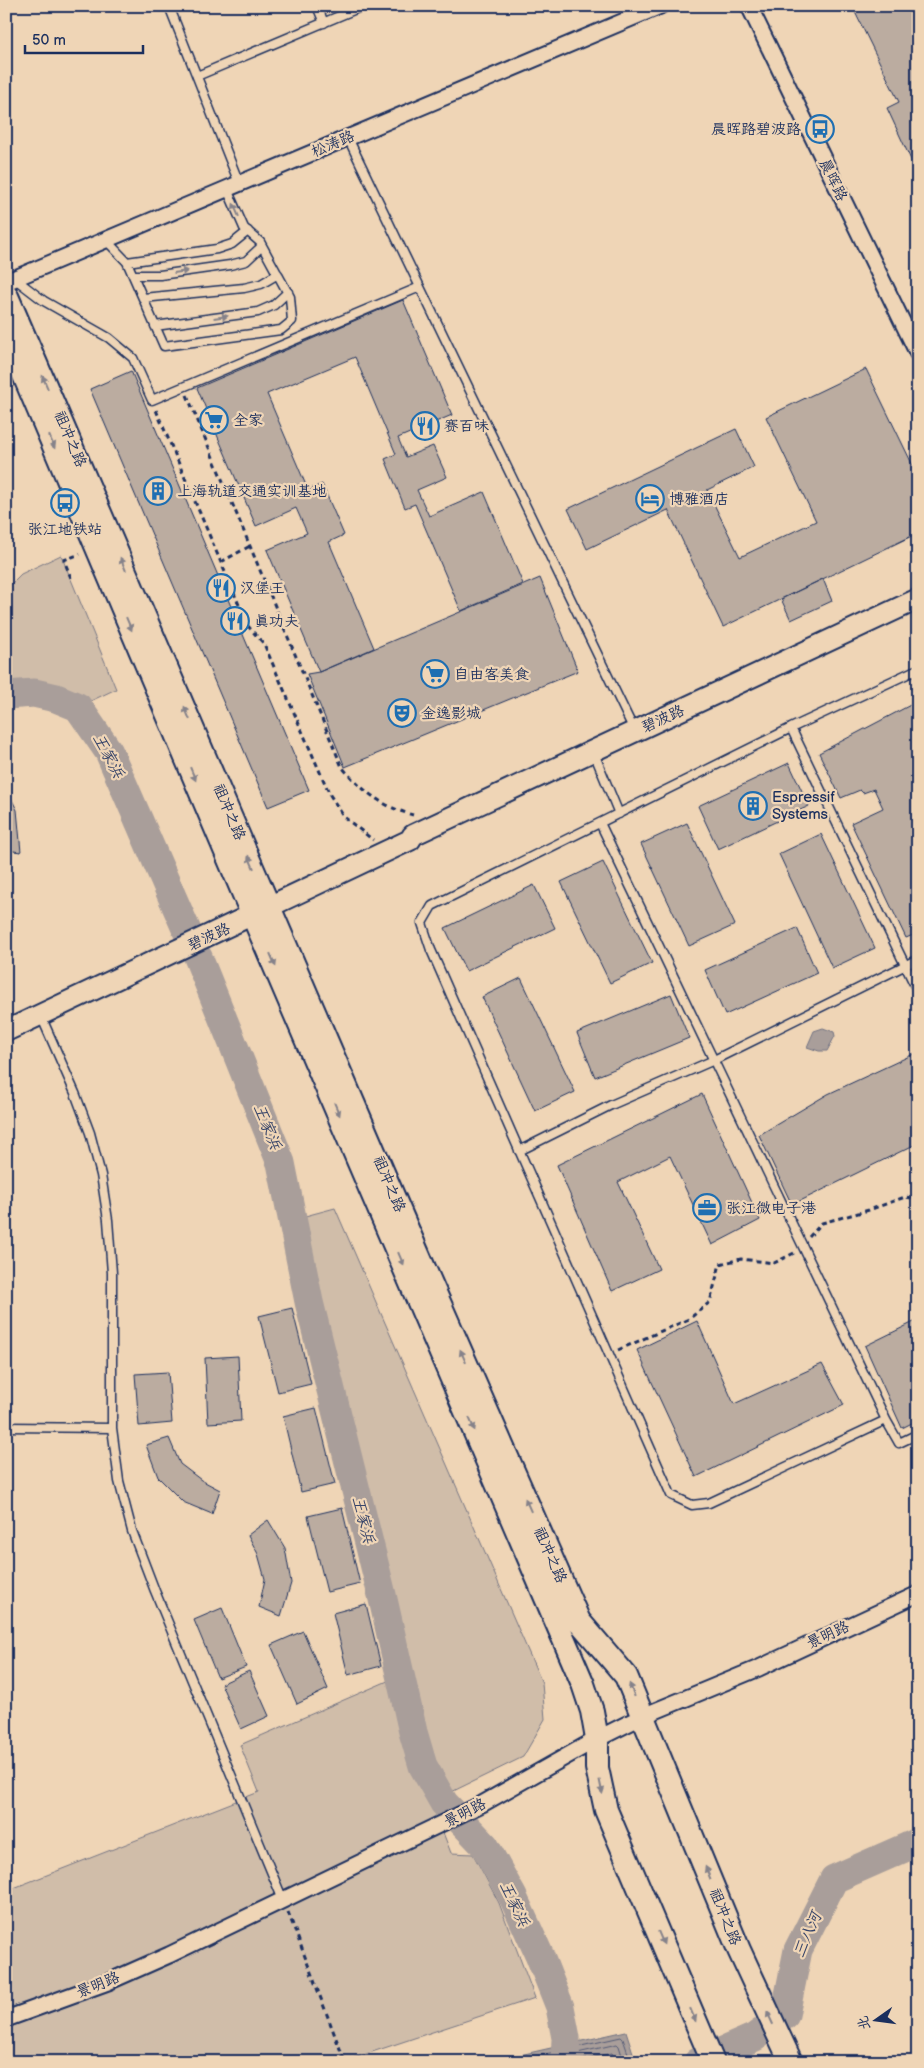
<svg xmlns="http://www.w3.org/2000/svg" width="924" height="2068" viewBox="0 0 924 2068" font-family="'Balsamiq Sans','LXGW WenKai TC',sans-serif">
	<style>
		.green { fill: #d0bda9; stroke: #767684 }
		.water { fill: #a99e9a; stroke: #707282 }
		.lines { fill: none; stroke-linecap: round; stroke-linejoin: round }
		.shore { stroke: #545b76; stroke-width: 1 }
		.river { stroke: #a99e9a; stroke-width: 29 }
		.building { fill: #bbaca0; stroke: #1b2f5e }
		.service-casing { stroke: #1b2f5e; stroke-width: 11 }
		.minor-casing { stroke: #1b2f5e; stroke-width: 19 }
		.tertiary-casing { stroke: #1b2f5e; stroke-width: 24 }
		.secondary-casing { stroke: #1b2f5e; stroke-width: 26 }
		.path { stroke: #1b2f5e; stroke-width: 3; stroke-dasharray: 5 4; stroke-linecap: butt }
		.service { stroke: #efd5b6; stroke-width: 8 }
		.minor { stroke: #efd5b6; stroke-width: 15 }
		.tertiary { stroke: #efd5b6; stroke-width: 20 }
		.secondary { stroke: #efd5b6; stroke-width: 22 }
		.oneway { fill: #85828a }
		.labels { text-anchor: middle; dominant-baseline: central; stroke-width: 4.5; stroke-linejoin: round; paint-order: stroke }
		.poi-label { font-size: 15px; fill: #1b2f5e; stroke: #efd5b6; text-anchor: start }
		.street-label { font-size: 15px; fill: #1b2f5e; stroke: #efd5b6 }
		.water-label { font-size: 16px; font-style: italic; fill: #37456a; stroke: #efd5b6 }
	</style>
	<rect width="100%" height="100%" fill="#efd5b6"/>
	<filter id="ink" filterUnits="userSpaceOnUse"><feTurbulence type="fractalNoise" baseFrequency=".02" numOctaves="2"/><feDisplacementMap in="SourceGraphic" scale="10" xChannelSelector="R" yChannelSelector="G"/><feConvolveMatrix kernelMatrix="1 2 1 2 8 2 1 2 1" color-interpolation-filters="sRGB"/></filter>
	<g filter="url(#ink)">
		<!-- green -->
		<path class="green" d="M 61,555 L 116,689 L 78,707 C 49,694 38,693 6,695 L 6,589 L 21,574 Z
			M 335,1208 L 542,1683 L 545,1719 L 523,1757 L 431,1802 L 451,1853 L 473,1854 L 499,1903 L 535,1998 L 342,2062 L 6,2062 L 6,1891 L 259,1792 L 240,1745 L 390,1680 L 283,1222 Z"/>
		<!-- water -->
		<path class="water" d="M 823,1028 L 834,1032 L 835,1036 L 827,1051 L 819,1051 L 807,1047 L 814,1031 Z
			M 626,2031 L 636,2062 L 489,2062 Z"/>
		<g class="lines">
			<!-- shore -->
			<path class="shore" d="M 510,2062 L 621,2037 L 623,2039 L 631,2062
				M 538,2062 L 617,2044 L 619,2046 L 624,2062
				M 573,2062 L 612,2053 L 617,2062"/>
			<!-- river -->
			<path class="river" d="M 6,695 L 34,693 L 56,698 L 78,707 L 109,752 L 187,931
				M 198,957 L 281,1163 L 309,1302 L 382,1595 L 413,1732 L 423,1766 L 444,1803 L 485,1846 L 513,1897 L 539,1954 L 560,2007 L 566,2038 L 565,2062
				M 698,2062 L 755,2037 L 785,2015 L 798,1950 L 834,1879 L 918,1842"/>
		</g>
		<!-- building -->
		<path class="building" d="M 852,6 L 918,6 L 918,175 L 887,108 L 899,102 Z
			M 403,300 L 452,415 L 398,438 L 406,457 L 433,446 L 447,477 L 417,490 L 429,516 L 484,492 L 523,584 L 461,611 L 415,504 L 405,508 L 385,459 L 396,454 L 355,357 L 267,394 L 308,490 L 322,484 L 344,535 L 329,542 L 374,648 L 319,672 L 267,550 L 307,533 L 296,508 L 256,526 L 197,388 Z
			M 866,369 L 918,476 L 918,533 L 723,627 L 668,510 L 587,549 L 568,509 L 736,429 L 754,467 L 707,490 L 740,557 L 816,521 L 766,417 Z
			M 131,371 L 309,790 L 268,807 L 90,389 Z
			M 540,578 L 578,671 L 345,767 L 307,674 L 319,672 Z
			M 823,579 L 832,601 L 791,620 L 781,599 Z
			M 918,701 L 918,933 L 906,938 L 851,823 L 883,808 L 874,789 L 863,793 L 860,790 L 841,798 L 819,753 Z
			M 789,763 L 809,806 L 718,849 L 698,806 Z
			M 6,788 L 17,810 L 21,852 L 6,850 Z
			M 687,823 L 735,925 L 689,946 L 641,844 Z
			M 821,834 L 875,948 L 832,968 L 779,854 Z
			M 603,862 L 652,963 L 610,983 L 561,882 Z
			M 534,885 L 555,928 L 466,971 L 445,928 Z
			M 797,928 L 817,973 L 725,1015 L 705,970 Z
			M 521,978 L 575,1092 L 535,1111 L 482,997 Z
			M 671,994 L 689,1038 L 595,1077 L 577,1033 Z
			M 916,1053 L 918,1058 L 918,1143 L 792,1205 L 759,1135 L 828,1094 Z
			M 702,1094 L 760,1220 L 712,1245 L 670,1156 L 618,1182 L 659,1269 L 612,1291 L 557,1165 Z
			M 292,1308 L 311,1384 L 278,1392 L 259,1316 Z
			M 918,1320 L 918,1420 L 902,1428 L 865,1346 Z
			M 697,1321 L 734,1404 L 822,1364 L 844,1405 L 696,1477 L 637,1350 Z
			M 238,1356 L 241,1421 L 208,1423 L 205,1358 Z
			M 168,1372 L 172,1423 L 139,1426 L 135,1374 Z
			M 316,1408 L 335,1484 L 301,1492 L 283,1416 Z
			M 169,1438 L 180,1464 L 201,1480 L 220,1490 L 212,1514 L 183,1502 L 158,1477 L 146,1445 Z
			M 342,1508 L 360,1584 L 327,1592 L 308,1516 Z
			M 268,1520 L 285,1548 L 291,1583 L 281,1616 L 259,1607 L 265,1579 L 258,1554 L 248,1535 Z
			M 366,1604 L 381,1666 L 348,1675 L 333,1613 Z
			M 222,1608 L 246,1667 L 218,1678 L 194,1620 Z
			M 303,1631 L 328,1689 L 297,1704 L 271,1645 Z
			M 249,1671 L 269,1716 L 241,1729 L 221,1684 Z"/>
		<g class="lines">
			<defs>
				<path id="service" d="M 169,6 L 239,183
					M 317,6 L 324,23
					M 197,76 L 363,6
					M 348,138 L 634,730
					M 106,240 L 127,262 L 164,346 L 281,330 L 292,321 L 290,297 L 260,242 L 244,228 L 227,189
					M 127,262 L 217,249 L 232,244 L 248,231
					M 133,275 L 160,275 L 230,265 L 246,261 L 262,246
					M 14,278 L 44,301 L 109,338 L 133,358 L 152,400 L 420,287
					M 143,298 L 244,288 L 261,284 L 278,274
					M 155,326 L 258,312 L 274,305 L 288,292
					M 791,728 L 918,992
					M 596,758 L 619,814
					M 600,823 L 886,1420 L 709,1503 L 692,1505 L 671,1495 L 431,950 L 422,923 L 432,906 L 791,728 L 918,669
					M 41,1016 L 75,1093 L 90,1133 L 101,1175 L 108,1220 L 112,1273 L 112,1428 L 119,1481 L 132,1531 L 155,1591 L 283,1900
					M 519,1151 L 611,1105 L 714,1060 L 918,959
					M 886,1420 L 899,1443 L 918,1434
					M 6,1427 L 112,1428"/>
				<path id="minor" d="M 749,6 L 918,354
					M 6,282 L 660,6
					M 6,2019 L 108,1982 L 169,1955 L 482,1804 L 597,1739 L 643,1716 L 759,1668 L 918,1594"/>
				<path id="tertiary" d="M 6,1031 L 410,840 L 413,835 L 918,599"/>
				<path id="secondary" d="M 6,294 L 421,1261 L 579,1621 L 626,1676 L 739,1950 L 791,2062
					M 6,333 L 253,916 L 583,1684 L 592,1711 L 597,1739 L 597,1768 L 606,1810 L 713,2062"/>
			</defs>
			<!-- service casing -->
			<use href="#service" class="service-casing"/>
			<!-- minor casing -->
			<use href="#minor" class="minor-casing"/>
			<!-- tertiary casing -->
			<use href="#tertiary" class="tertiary-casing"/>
			<!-- secondary casing -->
			<use href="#secondary" class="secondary-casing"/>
			<!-- path -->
			<path class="path" d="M 187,395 L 342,767 C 362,791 383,807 413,815
				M 156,410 L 248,626 L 264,644 L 330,795 L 344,817 L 373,840
				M 221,562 L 250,546
				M 71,578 L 64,560 L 80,554
				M 6,643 L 9,642
				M 809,1237 L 822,1223 L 869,1210 L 905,1197 L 918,1199
				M 618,1350 L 689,1319 L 710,1302 L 720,1264 L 741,1259 L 774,1263 L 794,1253
				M 288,1912 L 345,2062"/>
			<!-- service -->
			<use href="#service" class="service"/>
			<!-- minor -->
			<use href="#minor" class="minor"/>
			<!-- tertiary -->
			<use href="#tertiary" class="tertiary"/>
			<!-- secondary -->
			<use href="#secondary" class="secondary"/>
		</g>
		<!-- one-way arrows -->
		<defs><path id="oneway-solid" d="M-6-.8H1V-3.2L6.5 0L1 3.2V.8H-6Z" transform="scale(1.25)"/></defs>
		<g class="oneway">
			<use href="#oneway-solid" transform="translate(236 210) rotate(-113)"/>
			<use href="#oneway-solid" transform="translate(181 272) rotate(-8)"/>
			<use href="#oneway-solid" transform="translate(221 317) rotate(-8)"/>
			<use href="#oneway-solid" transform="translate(45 382) rotate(-113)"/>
			<use href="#oneway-solid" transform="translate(52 442) rotate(67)"/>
			<use href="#oneway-solid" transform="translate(123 564) rotate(-113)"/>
			<use href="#oneway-solid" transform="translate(129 624) rotate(67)"/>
			<use href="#oneway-solid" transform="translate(187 713) rotate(-113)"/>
			<use href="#oneway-solid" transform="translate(193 774) rotate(67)"/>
			<use href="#oneway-solid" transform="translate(251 862) rotate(-113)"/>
			<use href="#oneway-solid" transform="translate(273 960) rotate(67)"/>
			<use href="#oneway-solid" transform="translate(337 1109) rotate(67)"/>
			<use href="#oneway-solid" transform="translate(401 1259) rotate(67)"/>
			<use href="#oneway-solid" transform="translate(463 1356) rotate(-114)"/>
			<use href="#oneway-solid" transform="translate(472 1424) rotate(67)"/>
			<use href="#oneway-solid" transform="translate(528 1505) rotate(-114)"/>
			<use href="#oneway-solid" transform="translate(632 1690) rotate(-112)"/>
			<use href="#oneway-solid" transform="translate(601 1787) rotate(78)"/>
			<use href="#oneway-solid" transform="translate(708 1873) rotate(-112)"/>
			<use href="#oneway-solid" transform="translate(661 1938) rotate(67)"/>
			<use href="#oneway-solid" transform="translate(693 2015) rotate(67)"/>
			<use href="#oneway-solid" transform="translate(770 2018) rotate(-115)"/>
		</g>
	</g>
	<!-- icons -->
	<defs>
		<symbol id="bus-ring" viewBox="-11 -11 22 22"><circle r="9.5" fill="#efd5b6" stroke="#1f6fb2" stroke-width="1.5"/><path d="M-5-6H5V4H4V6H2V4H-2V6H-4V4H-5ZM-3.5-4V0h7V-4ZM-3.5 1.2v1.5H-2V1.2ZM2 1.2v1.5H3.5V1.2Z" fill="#1f6fb2"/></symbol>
		<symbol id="supermarket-ring" viewBox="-11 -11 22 22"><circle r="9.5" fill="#efd5b6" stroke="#1f6fb2" stroke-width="1.5"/><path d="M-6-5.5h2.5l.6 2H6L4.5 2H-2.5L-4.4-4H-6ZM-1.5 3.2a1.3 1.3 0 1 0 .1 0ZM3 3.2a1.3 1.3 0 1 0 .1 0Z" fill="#1f6fb2"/></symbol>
		<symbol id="restaurant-ring" viewBox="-11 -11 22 22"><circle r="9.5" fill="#efd5b6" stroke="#1f6fb2" stroke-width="1.5"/><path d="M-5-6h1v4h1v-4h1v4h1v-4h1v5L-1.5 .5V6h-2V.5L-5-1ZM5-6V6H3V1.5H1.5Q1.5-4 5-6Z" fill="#1f6fb2"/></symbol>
		<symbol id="building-ring" viewBox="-11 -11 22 22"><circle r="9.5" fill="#efd5b6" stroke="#1f6fb2" stroke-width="1.5"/><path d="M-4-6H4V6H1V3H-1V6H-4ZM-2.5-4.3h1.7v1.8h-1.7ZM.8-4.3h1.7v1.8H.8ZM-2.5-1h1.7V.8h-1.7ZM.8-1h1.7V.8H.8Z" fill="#1f6fb2"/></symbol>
		<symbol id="hotel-ring" viewBox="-11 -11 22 22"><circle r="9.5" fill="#efd5b6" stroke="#1f6fb2" stroke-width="1.5"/><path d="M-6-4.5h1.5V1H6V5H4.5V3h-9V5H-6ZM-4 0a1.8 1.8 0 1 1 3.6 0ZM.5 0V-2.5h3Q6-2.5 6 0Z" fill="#1f6fb2"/></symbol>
		<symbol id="theatre-ring" viewBox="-11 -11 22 22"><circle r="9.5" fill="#efd5b6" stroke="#1f6fb2" stroke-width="1.5"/><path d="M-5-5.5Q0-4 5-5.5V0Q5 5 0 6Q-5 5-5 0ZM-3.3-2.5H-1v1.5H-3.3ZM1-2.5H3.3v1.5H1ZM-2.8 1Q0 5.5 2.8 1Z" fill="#1f6fb2"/></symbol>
		<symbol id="office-ring" viewBox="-11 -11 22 22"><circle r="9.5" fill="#efd5b6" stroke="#1f6fb2" stroke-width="1.5"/><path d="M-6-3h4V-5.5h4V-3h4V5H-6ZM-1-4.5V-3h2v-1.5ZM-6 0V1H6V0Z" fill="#1f6fb2"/></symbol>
	</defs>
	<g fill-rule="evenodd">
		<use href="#bus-ring" x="804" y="113" width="32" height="32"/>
		<use href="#supermarket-ring" x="198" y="404" width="32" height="32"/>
		<use href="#restaurant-ring" x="409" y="410" width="32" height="32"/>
		<use href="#building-ring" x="142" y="475" width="32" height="32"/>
		<use href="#hotel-ring" x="634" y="483" width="32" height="32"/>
		<use href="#bus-ring" x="49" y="487" width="32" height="32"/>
		<use href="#restaurant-ring" x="205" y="572" width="32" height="32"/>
		<use href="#restaurant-ring" x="219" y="605" width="32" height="32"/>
		<use href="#supermarket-ring" x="419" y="658" width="32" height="32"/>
		<use href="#theatre-ring" x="386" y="697" width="32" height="32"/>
		<use href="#building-ring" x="737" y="790" width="32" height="32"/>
		<use href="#office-ring" x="691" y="1192" width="32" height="32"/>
	</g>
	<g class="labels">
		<!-- poi labels -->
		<g class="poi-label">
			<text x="801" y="129" text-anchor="end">晨晖路碧波路</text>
			<text x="233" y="420">全家</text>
			<text x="444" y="426">赛百味</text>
			<text x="177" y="491">上海轨道交通实训基地</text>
			<text x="669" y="499">博雅酒店</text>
			<text x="65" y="529" text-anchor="middle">张江地铁站</text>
			<text x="240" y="588">汉堡王</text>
			<text x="254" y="621">真功夫</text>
			<text x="454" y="674">自由客美食</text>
			<text x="421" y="713">金逸影城</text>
			<text x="772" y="797">Espressif<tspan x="772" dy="17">Systems</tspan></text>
			<text x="726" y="1208">张江微电子港</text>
		</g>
		<!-- street labels -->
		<g class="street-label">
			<text transform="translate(333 144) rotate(-23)">松涛路</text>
			<text transform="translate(833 180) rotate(64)">晨晖路</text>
			<text transform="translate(70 439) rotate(67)">祖冲之路</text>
			<text transform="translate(663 719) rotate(-25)">碧波路</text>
			<text transform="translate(229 812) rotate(67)">祖冲之路</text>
			<text transform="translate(209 937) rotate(-25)">碧波路</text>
			<text transform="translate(389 1184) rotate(67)">祖冲之路</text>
			<text transform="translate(550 1555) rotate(66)">祖冲之路</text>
			<text transform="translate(828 1635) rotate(-25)">景明路</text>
			<text transform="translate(465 1813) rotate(-27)">景明路</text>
			<text transform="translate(725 1917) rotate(68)">祖冲之路</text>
			<text transform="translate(98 1985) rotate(-22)">景明路</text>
		</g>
		<!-- water labels -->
		<g class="water-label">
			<text transform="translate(108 756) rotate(62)">王家浜</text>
			<text transform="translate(267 1127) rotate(68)">王家浜</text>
			<text transform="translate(363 1520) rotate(76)">王家浜</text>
			<text transform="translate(514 1904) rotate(65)">王家浜</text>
			<text transform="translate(808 1935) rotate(-67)">三八河</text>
		</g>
	</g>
	<!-- margin -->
	<rect width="924" height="2068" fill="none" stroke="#efd5b6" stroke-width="25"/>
	<rect x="12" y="12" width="899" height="2043" fill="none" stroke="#1b2f5e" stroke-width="2" filter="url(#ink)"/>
	<!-- north arrow -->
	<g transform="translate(876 2020) rotate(256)" stroke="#efd5b6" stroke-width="4" paint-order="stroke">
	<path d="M0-4L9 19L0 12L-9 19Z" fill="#1b2f5e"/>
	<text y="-8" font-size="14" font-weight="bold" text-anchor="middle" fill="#1b2f5e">北</text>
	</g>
	<!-- scale -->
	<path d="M25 45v8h118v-8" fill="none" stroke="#1b2f5e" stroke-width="2.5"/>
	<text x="32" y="45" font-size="15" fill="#1b2f5e" stroke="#efd5b6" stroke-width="4" paint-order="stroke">50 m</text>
</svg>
